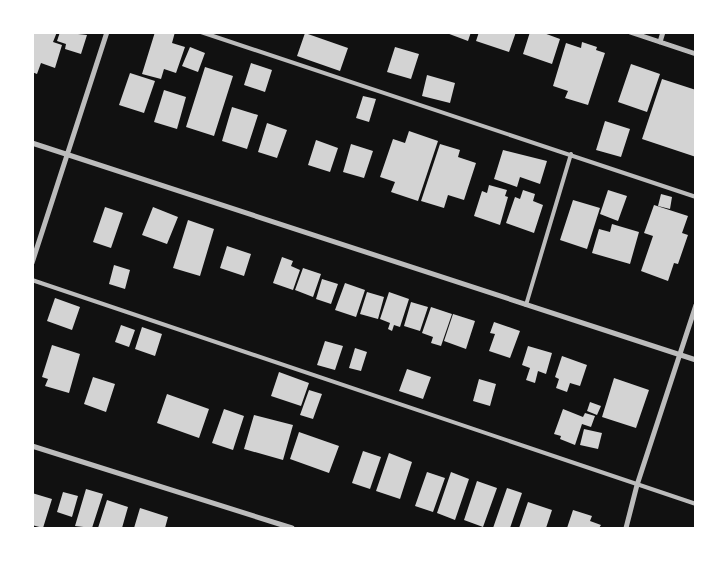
<svg xmlns="http://www.w3.org/2000/svg" width="728" height="561" viewBox="0 0 728 561" font-family="Overpass,sans-serif">
	<style>
		.building { fill: #d3d3d3 }
		.lines { fill: none; stroke-linecap: round; stroke-linejoin: round }
		.service { stroke: #bcbcbc; stroke-width: 4 }
		.minor { stroke: #bcbcbc; stroke-width: 5 }
	</style>
	<rect width="100%" height="100%" fill="#111"/>
	<!-- building -->
	<path class="building" d="M 32,32 L 57,32 L 53,42 L 62,45 L 55,68 L 41,63 L 37,74 L 32,72 Z
		M 60,32 L 87,35 L 81,54 L 65,49 L 66,44 L 57,41 Z
		M 155,32 L 175,32 L 172,43 L 185,47 L 176,73 L 164,69 L 161,79 L 142,74 Z
		M 444,32 L 471,32 L 468,41 Z
		M 479,32 L 516,32 L 509,52 L 476,41 Z
		M 530,32 L 541,32 L 560,39 L 552,64 L 523,54 Z
		M 305,33 L 348,48 L 340,71 L 297,56 Z
		M 582,42 L 597,47 L 596,50 L 605,53 L 588,105 L 565,98 L 568,91 L 553,86 L 566,43 L 581,48 Z
		M 190,47 L 205,53 L 198,72 L 182,66 Z
		M 395,47 L 419,54 L 411,79 L 387,72 Z
		M 251,63 L 272,70 L 265,92 L 244,85 Z
		M 631,64 L 660,74 L 647,112 L 618,102 Z
		M 205,67 L 233,76 L 214,136 L 186,127 Z
		M 130,73 L 155,81 L 144,113 L 119,105 Z
		M 427,75 L 455,83 L 450,103 L 422,96 Z
		M 662,79 L 696,90 L 696,157 L 642,139 Z
		M 164,90 L 186,97 L 177,129 L 154,122 Z
		M 363,96 L 376,99 L 369,122 L 356,118 Z
		M 232,107 L 258,115 L 247,149 L 222,141 Z
		M 605,121 L 630,129 L 621,157 L 596,150 Z
		M 267,123 L 287,130 L 277,158 L 258,152 Z
		M 409,131 L 438,141 L 418,201 L 391,192 L 395,182 L 380,177 L 393,139 L 405,143 Z
		M 316,140 L 338,148 L 330,172 L 308,165 Z
		M 351,144 L 373,151 L 364,178 L 343,172 Z
		M 440,144 L 460,150 L 458,157 L 476,163 L 464,200 L 448,195 L 444,208 L 421,201 Z
		M 503,150 L 547,161 L 540,184 L 520,177 L 517,187 L 494,179 Z
		M 489,185 L 507,190 L 505,196 L 508,197 L 500,225 L 474,216 L 482,191 L 487,193 Z
		M 523,190 L 535,194 L 533,201 L 543,205 L 534,233 L 506,223 L 515,197 L 520,199 Z
		M 608,190 L 627,196 L 618,221 L 600,214 Z
		M 661,194 L 672,197 L 670,209 L 658,206 Z
		M 573,200 L 600,208 L 587,249 L 560,240 Z
		M 654,205 L 688,216 L 682,233 L 688,235 L 678,264 L 674,263 L 668,281 L 641,271 L 653,236 L 644,233 Z
		M 105,207 L 123,213 L 111,248 L 93,242 Z
		M 153,207 L 178,217 L 167,244 L 142,235 Z
		M 188,220 L 214,229 L 200,276 L 173,268 Z
		M 612,224 L 639,232 L 630,264 L 592,253 L 599,229 L 610,232 Z
		M 227,246 L 251,254 L 244,276 L 220,268 Z
		M 282,257 L 293,261 L 291,266 L 300,270 L 293,290 L 273,283 Z
		M 114,265 L 130,270 L 125,289 L 109,284 Z
		M 303,268 L 321,274 L 313,297 L 295,290 Z
		M 322,279 L 338,284 L 331,304 L 316,299 Z
		M 345,283 L 365,290 L 356,317 L 335,310 Z
		M 367,292 L 384,297 L 378,319 L 360,314 Z
		M 389,292 L 409,299 L 400,327 L 394,325 L 392,331 L 388,329 L 390,323 L 380,319 Z
		M 55,298 L 80,307 L 72,330 L 47,321 Z
		M 411,302 L 428,307 L 420,331 L 404,326 Z
		M 431,307 L 452,314 L 441,346 L 431,343 L 433,337 L 422,333 Z
		M 453,314 L 475,321 L 466,349 L 444,341 Z
		M 494,322 L 520,331 L 510,358 L 489,351 L 495,334 L 490,333 Z
		M 121,325 L 135,330 L 129,347 L 115,342 Z
		M 142,327 L 162,334 L 155,356 L 135,349 Z
		M 325,341 L 343,346 L 335,370 L 317,365 Z
		M 52,345 L 80,354 L 69,393 L 45,386 L 48,379 L 42,377 Z
		M 528,346 L 552,353 L 546,374 L 538,371 L 535,383 L 526,380 L 530,368 L 522,365 Z
		M 355,348 L 367,352 L 361,371 L 349,368 Z
		M 562,356 L 587,365 L 580,386 L 570,383 L 567,392 L 556,388 L 559,379 L 555,377 Z
		M 407,369 L 431,377 L 423,399 L 399,391 Z
		M 279,372 L 309,383 L 301,406 L 271,396 Z
		M 93,377 L 115,384 L 106,412 L 84,404 Z
		M 614,378 L 649,390 L 636,428 L 602,417 Z
		M 479,379 L 496,384 L 490,406 L 473,401 Z
		M 309,390 L 322,394 L 313,419 L 300,415 Z
		M 167,394 L 209,409 L 199,438 L 157,423 Z
		M 590,402 L 601,406 L 597,415 L 587,411 Z
		M 224,409 L 244,416 L 233,450 L 212,443 Z
		M 563,409 L 583,417 L 585,413 L 595,416 L 591,427 L 582,424 L 575,445 L 560,439 L 561,436 L 554,434 Z
		M 254,415 L 293,425 L 283,460 L 244,449 Z
		M 584,429 L 602,433 L 598,449 L 580,445 Z
		M 299,432 L 339,446 L 329,473 L 290,459 Z
		M 363,451 L 381,457 L 370,489 L 352,483 Z
		M 389,453 L 412,462 L 400,499 L 376,491 Z
		M 427,472 L 445,478 L 433,512 L 415,506 Z
		M 451,472 L 469,479 L 455,520 L 437,513 Z
		M 477,481 L 497,488 L 483,527 L 464,520 Z
		M 507,488 L 522,493 L 510,528 L 493,528 Z
		M 86,489 L 103,494 L 92,528 L 75,526 Z
		M 63,492 L 78,496 L 72,517 L 57,512 Z
		M 32,493 L 52,499 L 43,528 L 32,525 Z
		M 107,500 L 128,507 L 122,528 L 98,528 Z
		M 528,502 L 552,510 L 546,528 L 519,528 Z
		M 140,508 L 168,517 L 165,528 L 134,528 Z
		M 573,510 L 592,516 L 590,521 L 601,525 L 599,528 L 567,528 Z"/>
	<g class="lines">
		<!-- service -->
		<path class="service" d="M 201,32 L 696,197
			M 32,280 L 696,504
			M 526,305 L 571,154"/>
		<!-- minor -->
		<path class="minor" d="M 630,32 L 696,54
			M 660,42 L 663,32
			M 32,143 L 696,360
			M 32,263 L 107,32
			M 32,446 L 292,528
			M 626,528 L 637,485 L 696,305"/>
	</g>
	<!-- border -->
	<rect width="728" height="561" fill="none" stroke="#ffffff" stroke-width="68"/>
</svg>
